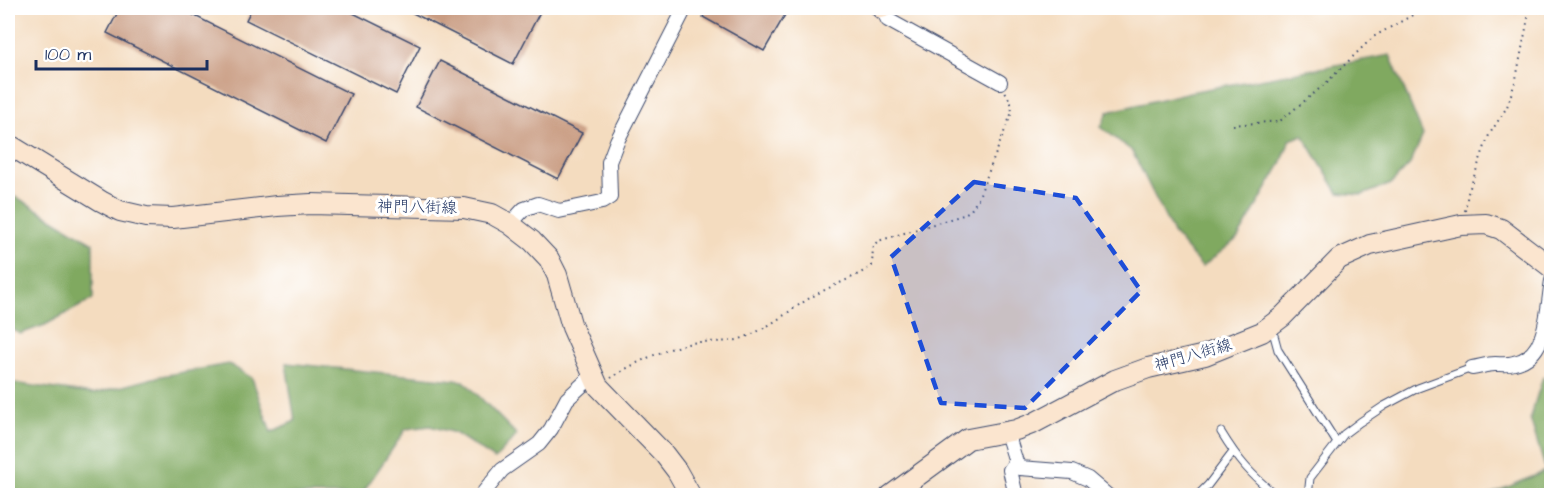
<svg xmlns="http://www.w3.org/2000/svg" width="1559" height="503" viewBox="0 0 1559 503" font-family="'Architects Daughter','Klee One',sans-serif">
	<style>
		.forest { fill: #80a960; stroke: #4e6c5f; stroke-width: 1.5 }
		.building { fill: #c99c82 }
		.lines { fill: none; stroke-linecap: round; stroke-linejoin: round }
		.lane-casing { stroke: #3c496d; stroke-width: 9 }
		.street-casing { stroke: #3c496d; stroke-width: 16 }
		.secondary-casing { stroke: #3c496d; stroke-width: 22 }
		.path { stroke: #3c496d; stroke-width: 2; stroke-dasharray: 1.5 4.5; stroke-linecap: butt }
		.lane { stroke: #fff; stroke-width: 7 }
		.street { stroke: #fff; stroke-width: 14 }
		.secondary { stroke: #fbe5cf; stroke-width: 20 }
		.marked { fill: #1d4ed8; fill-opacity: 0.2; stroke: #1d4ed8; stroke-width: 4.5; stroke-dasharray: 12 8; stroke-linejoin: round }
		.labels { text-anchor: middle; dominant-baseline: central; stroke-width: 6; stroke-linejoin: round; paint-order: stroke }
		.street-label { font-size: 16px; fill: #1b2f5e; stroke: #fff }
	</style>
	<rect width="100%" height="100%" fill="#fff"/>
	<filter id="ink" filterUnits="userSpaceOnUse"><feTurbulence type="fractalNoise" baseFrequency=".0167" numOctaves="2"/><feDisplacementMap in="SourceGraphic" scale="12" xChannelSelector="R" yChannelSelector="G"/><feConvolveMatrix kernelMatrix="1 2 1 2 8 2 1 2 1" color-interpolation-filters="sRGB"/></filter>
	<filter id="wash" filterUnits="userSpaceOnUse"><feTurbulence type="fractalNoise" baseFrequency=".008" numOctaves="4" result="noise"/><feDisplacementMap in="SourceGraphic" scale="24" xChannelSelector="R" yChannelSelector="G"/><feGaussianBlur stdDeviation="1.35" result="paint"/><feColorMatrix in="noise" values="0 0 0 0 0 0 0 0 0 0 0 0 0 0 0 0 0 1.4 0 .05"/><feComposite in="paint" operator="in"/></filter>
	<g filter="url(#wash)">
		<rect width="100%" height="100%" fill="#f4dcbf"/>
		<!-- forest -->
		<path class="forest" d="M 1390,55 L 1423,135 L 1410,164 L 1391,184 L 1362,195 L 1338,193 L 1303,135 L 1290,140 L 1281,164 L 1238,238 L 1202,267 L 1173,233 L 1132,151 L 1101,127 L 1108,112 L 1190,92 Z
			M 8,196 L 18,198 L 93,243 L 93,299 L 45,325 L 20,334 L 8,327 Z
			M 286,363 L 464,381 L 517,435 L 495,459 L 455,433 L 430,426 L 406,429 L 361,495 L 8,495 L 8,385 L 13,383 L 93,394 L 161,376 L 229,364 L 252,378 L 271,432 L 295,421 Z
			M 1543,377 L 1551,379 L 1551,495 L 1489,495 L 1546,471 L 1530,418 Z"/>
		<g id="blocks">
			<!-- building -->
			<path class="building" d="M 120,8 L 179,8 L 351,94 L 326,143 L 107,33 Z
				M 252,8 L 343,8 L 420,46 L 396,94 L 246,20 Z
				M 403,8 L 542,8 L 513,64 Z
				M 708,8 L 789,8 L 764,51 L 703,17 Z
				M 440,61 L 582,133 L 558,179 L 416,107 Z"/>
		</g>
	</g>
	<g filter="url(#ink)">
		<use href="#blocks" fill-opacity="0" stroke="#3c496d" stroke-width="1.5"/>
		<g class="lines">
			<defs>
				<path id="lane" d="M 1272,328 L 1278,350 L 1337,443
					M 1221,432 C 1238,460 1251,475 1277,496
					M 1197,496 L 1208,485 L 1233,452
					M 1308,496 L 1310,478 L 1344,434 L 1360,422 L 1384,406 L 1418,388 L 1472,368"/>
				<path id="street" d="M 882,8 L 888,20 L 1000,82
					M 510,224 L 524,209 L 538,204 L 559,211 L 602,202 L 610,197 L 609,162 L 617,141 L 685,8
					M 1472,368 C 1480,367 1487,364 1495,364 C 1501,364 1508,365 1514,363 C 1548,357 1547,309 1552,281
					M 1007,433 L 1016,462 L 1020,468 L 1072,472 L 1088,479 L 1108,496
					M 1016,462 L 1010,470 L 1016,496
					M 481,496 L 502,470 L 539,444 L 551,429 L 567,399 L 592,376"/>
				<path id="secondary" d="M 881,8 L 882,8
					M 8,144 L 101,201 L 120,211 L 146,217 L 173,218 L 277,206 L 311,204 L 464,208 L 492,214 L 510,224 L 532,241 L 549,259 L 557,275 L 572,327 L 598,386 L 664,454 L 677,471 L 691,496
					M 890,496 L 968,439 L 1016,430 L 1034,423 L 1115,380 L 1148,368 L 1205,355 L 1262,332 L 1282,317 L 1339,259 L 1370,245 L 1461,225 L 1486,224 L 1501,229 L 1552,268"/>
			</defs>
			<!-- lane casing -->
			<use href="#lane" class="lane-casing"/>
			<!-- street casing -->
			<use href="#street" class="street-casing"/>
			<!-- secondary casing -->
			<use href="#secondary" class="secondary-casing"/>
			<!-- path -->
			<path class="path" d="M 1233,125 L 1280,121 L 1324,85 L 1373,37 L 1418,12 L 1443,8
				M 1465,211 L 1468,193 L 1489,135 L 1507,107 L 1516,79 L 1530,8
				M 611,378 C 633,363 672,345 699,342 C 713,341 727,343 740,339 C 769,329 789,310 815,295 C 833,285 854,278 872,266 L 873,246 L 878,241 L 963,215 L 971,210 L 978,199 L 1012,112 L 1011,103 L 1005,91"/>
			<!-- lane -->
			<use href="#lane" class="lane"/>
			<!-- street -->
			<use href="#street" class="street"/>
			<!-- secondary -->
			<use href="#secondary" class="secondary"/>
		</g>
	</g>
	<!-- marked area -->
	<path class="marked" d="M 974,182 L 1076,198 L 1141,291 L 1025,408 L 941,403 L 891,257 Z"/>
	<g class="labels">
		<!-- street labels -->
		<g class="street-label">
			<text transform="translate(417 207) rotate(1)">神門八街線</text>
			<text transform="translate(1193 355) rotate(-16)">神門八街線</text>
		</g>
	</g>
	<!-- margin -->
	<rect width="1559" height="503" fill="none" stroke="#fff" stroke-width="30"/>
	<!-- scale -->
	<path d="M36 60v9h171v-9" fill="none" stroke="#1b2f5e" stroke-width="3"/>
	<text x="45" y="60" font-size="18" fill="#1b2f5e" stroke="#ffffff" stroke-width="4.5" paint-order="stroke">100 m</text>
</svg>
